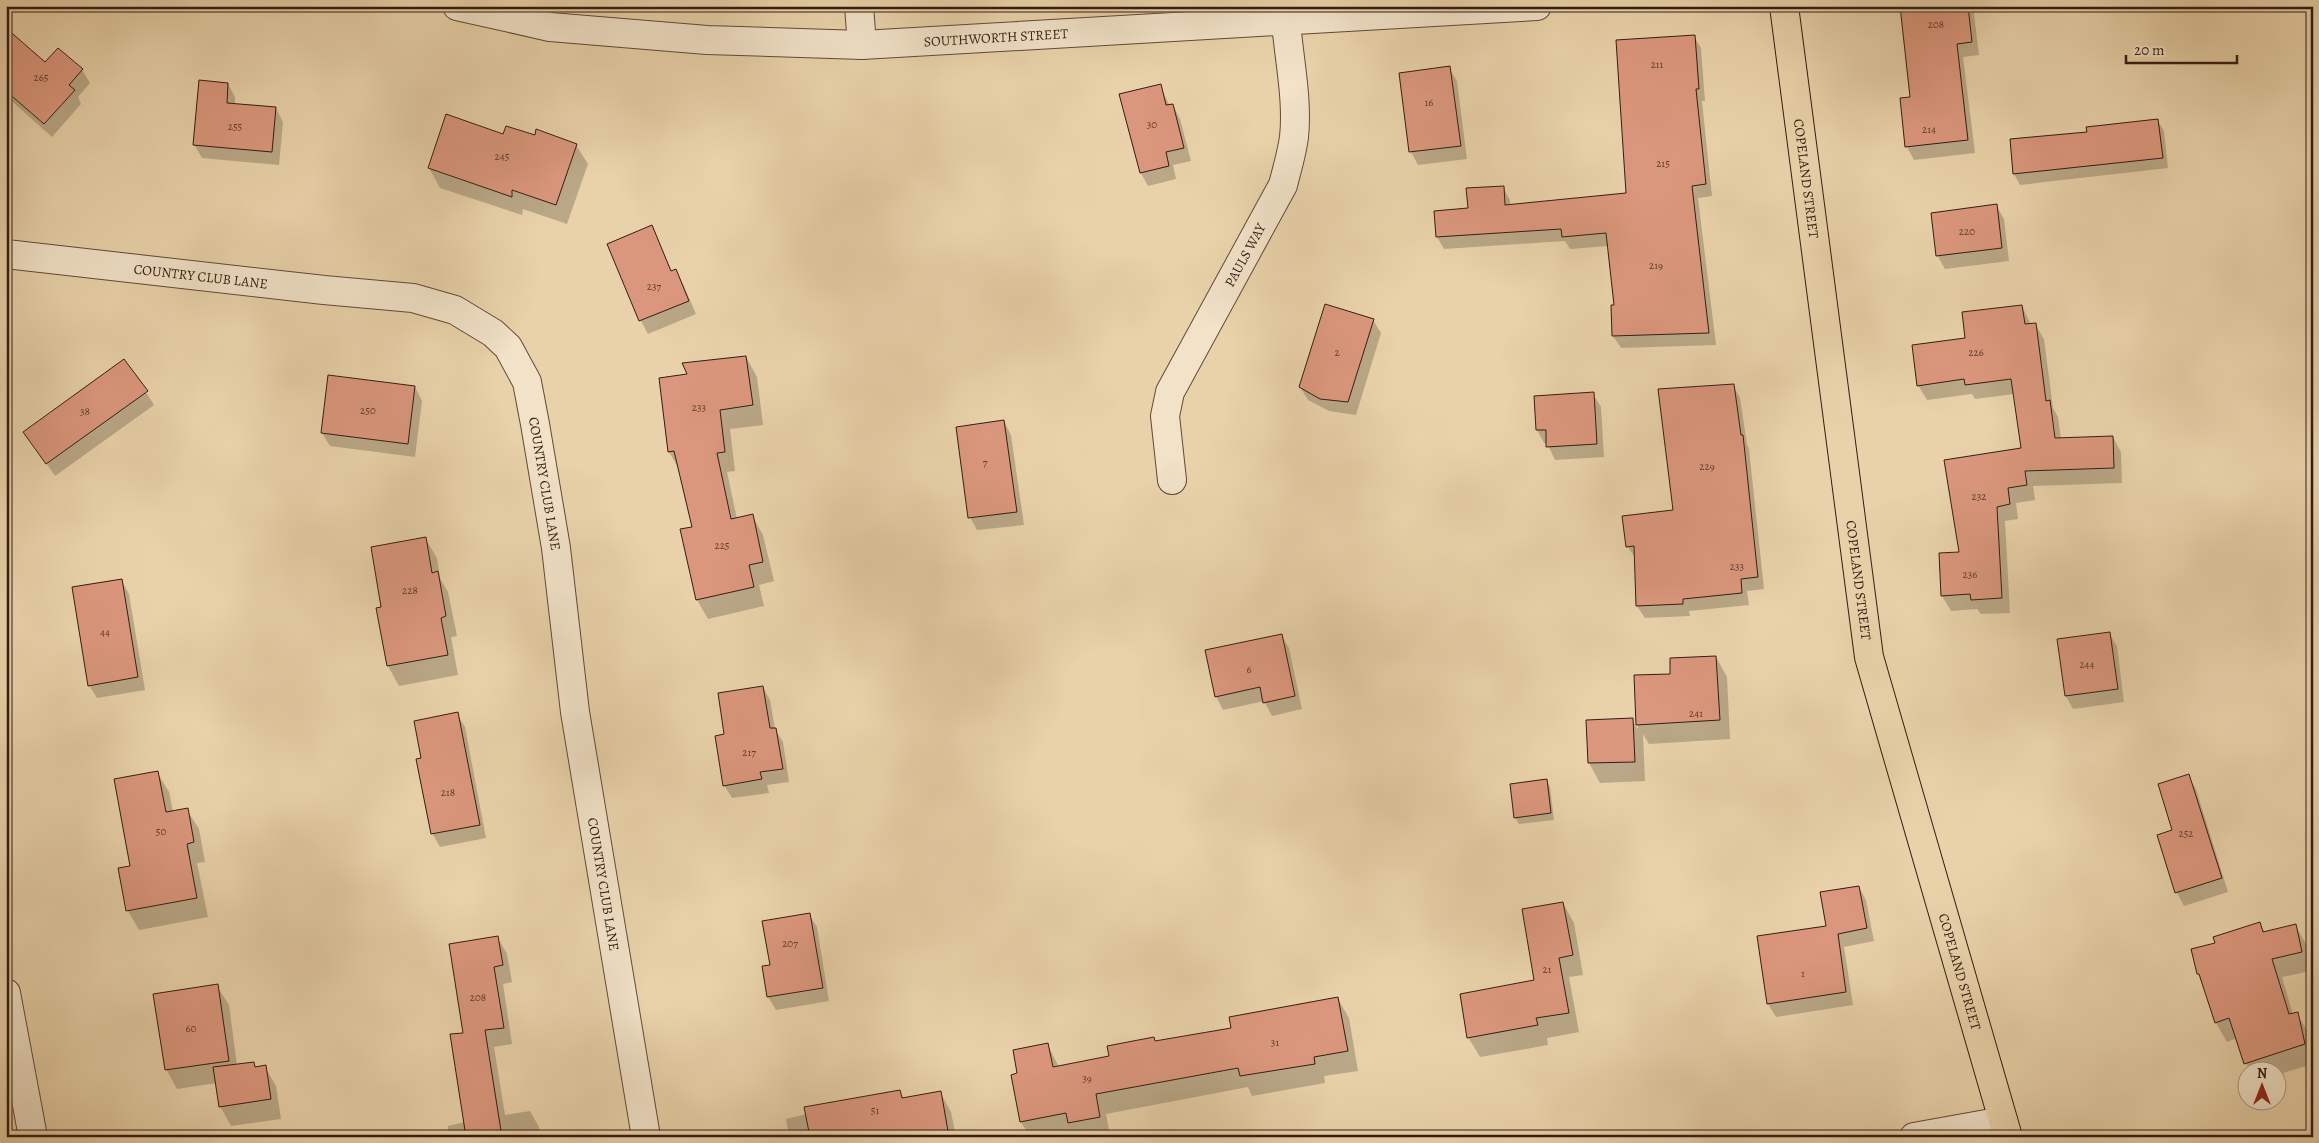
<svg xmlns="http://www.w3.org/2000/svg" width="2319" height="1143" viewBox="0 0 2319 1143" font-family="Alegreya,serif">
	<style>
		.shadow { fill: #0003 }
		.building { fill: #db977d; stroke: #341c12 }
		.lines { fill: none; stroke-linecap: round; stroke-linejoin: round }
		.minor-casing { stroke: #614a38; stroke-width: 30 }
		.major-casing { stroke: #341c12; stroke-width: 30 }
		.minor { stroke: #f1e2c8; stroke-width: 28 }
		.major { stroke: #e9d2aa; stroke-width: 28 }
		.labels { text-anchor: middle; dominant-baseline: central; stroke-width: 5; stroke-linejoin: round; paint-order: stroke }
		.number-label { font-size: 11px; fill: #5e3b2d }
		.street-label { font-size: 14px; fill: #341c12; stroke: #f1e2c8 }
	</style>
	<rect width="100%" height="100%" fill="#e9d2aa"/>
	<filter id="stains"><feTurbulence type="fractalNoise" baseFrequency=".004" numOctaves="4"/><feColorMatrix values="0 0 0 0 .2 0 0 0 0 .09 0 0 0 0 .02 0 0 0 .5 -.17"/></filter>
	<radialGradient id="worn" r=".72"><stop offset=".6" stop-color="#630" stop-opacity="0"/><stop offset="1" stop-color="#630" stop-opacity=".3"/></radialGradient>
	<!-- shadow -->
	<path class="shadow" d="M 1901,6 L 1973,6 L 1979,55 L 1963,57 L 1975,153 L 1914,160 L 1907,147 L 1911,99 Z
		M 1694,36 L 1701,48 L 1705,101 L 1702,101 L 1712,196 L 1698,198 L 1716,345 L 1621,348 L 1613,336 L 1616,306 L 1609,246 L 1570,249 L 1565,241 L 1444,249 L 1437,237 L 1469,209 L 1503,187 L 1510,200 L 1510,205 L 1628,195 Z
		M 6,50 L 45,64 L 58,50 L 82,70 L 90,83 L 78,97 L 81,104 L 52,137 L 6,96 Z
		M 1449,68 L 1457,81 L 1467,159 L 1418,165 L 1411,152 Z
		M 228,84 L 235,97 L 235,105 L 276,108 L 283,122 L 279,165 L 202,158 L 194,144 Z
		M 1160,86 L 1170,106 L 1173,105 L 1180,119 L 1191,161 L 1173,165 L 1176,179 L 1148,186 L 1141,173 Z
		M 2157,120 L 2164,131 L 2168,168 L 2020,185 L 2014,174 L 2011,140 L 2088,133 Z
		M 504,135 L 535,136 L 576,145 L 588,164 L 567,224 L 523,209 L 522,215 L 440,188 L 429,168 Z
		M 1996,205 L 2004,219 L 2009,261 L 1945,269 L 1937,255 Z
		M 651,227 L 672,272 L 676,271 L 683,284 L 696,314 L 648,334 L 641,321 L 609,244 Z
		M 2022,306 L 2031,325 L 2035,324 L 2044,339 L 2053,408 L 2058,417 L 2061,439 L 2113,437 L 2121,452 L 2122,483 L 2033,486 L 2035,500 L 2016,503 L 2018,519 L 2005,521 L 2010,613 L 1981,614 L 1977,609 L 1951,611 L 1942,596 L 1960,553 L 2022,449 L 2014,394 L 1975,399 L 1972,394 L 1927,400 L 1918,385 L 1966,339 Z
		M 1373,320 L 1381,333 L 1356,415 L 1329,411 L 1308,400 L 1300,387 Z
		M 746,357 L 757,377 L 763,425 L 730,429 L 735,471 L 727,472 L 737,519 L 752,515 L 763,535 L 774,581 L 759,585 L 764,606 L 708,619 L 697,600 L 681,530 L 693,528 L 680,471 L 669,452 L 688,375 Z
		M 1733,385 L 1740,398 L 1747,444 L 1749,449 L 1764,589 L 1747,591 L 1749,605 L 1689,611 L 1690,616 L 1645,618 L 1637,606 L 1636,559 L 1627,546 L 1675,511 Z
		M 415,387 L 422,401 L 415,457 L 330,446 L 322,433 Z
		M 146,392 L 154,405 L 55,476 L 25,432 Z
		M 1593,394 L 1601,407 L 1604,457 L 1555,460 L 1547,443 L 1544,443 L 1537,430 Z
		M 1004,421 L 1011,435 L 1024,525 L 977,530 L 970,517 Z
		M 425,538 L 437,558 L 440,578 L 448,592 L 457,636 L 451,637 L 458,675 L 399,686 L 388,666 L 377,609 L 383,608 Z
		M 122,581 L 129,594 L 145,690 L 97,698 L 89,685 Z
		M 2109,633 L 2117,646 L 2124,702 L 2073,709 L 2066,696 Z
		M 1281,635 L 1289,648 L 1302,709 L 1272,716 L 1264,701 L 1223,710 L 1216,696 Z
		M 1716,657 L 1727,677 L 1730,739 L 1649,744 L 1643,734 L 1645,781 L 1600,783 L 1589,763 L 1587,721 L 1632,720 L 1638,729 L 1636,676 L 1672,675 Z
		M 763,687 L 770,700 L 775,729 L 783,742 L 789,782 L 767,785 L 769,793 L 732,798 L 724,785 L 726,735 Z
		M 457,714 L 465,727 L 486,838 L 440,847 L 432,833 Z
		M 157,772 L 169,792 L 173,812 L 187,810 L 199,829 L 205,862 L 197,863 L 208,917 L 139,930 L 128,911 L 131,867 Z
		M 2188,776 L 2196,789 L 2228,892 L 2184,906 L 2177,893 L 2159,836 L 2174,831 Z
		M 1547,781 L 1550,787 L 1554,820 L 1519,824 L 1515,817 Z
		M 1859,887 L 1866,900 L 1874,941 L 1844,947 L 1853,1005 L 1776,1017 L 1768,1004 Z
		M 1563,903 L 1574,923 L 1583,975 L 1569,977 L 1579,1032 L 1547,1038 L 1548,1045 L 1480,1057 L 1468,1037 L 1536,981 Z
		M 809,914 L 817,927 L 829,1001 L 776,1010 L 768,997 L 763,967 L 771,966 Z
		M 2260,923 L 2265,933 L 2295,925 L 2306,944 L 2311,971 L 2282,977 L 2293,1015 L 2297,1014 L 2308,1032 L 2313,1053 L 2313,1064 L 2276,1075 L 2276,1070 L 2249,1070 L 2237,1038 L 2227,1042 L 2216,1023 L 2198,973 L 2217,944 Z
		M 498,938 L 507,954 L 512,982 L 503,984 L 512,1044 L 494,1047 L 505,1115 L 530,1111 L 539,1127 L 541,1137 L 449,1137 L 448,1126 L 465,1122 L 464,1034 Z
		M 217,986 L 229,1005 L 237,1065 L 253,1063 L 256,1068 L 265,1067 L 276,1086 L 281,1119 L 231,1126 L 220,1106 L 217,1083 L 177,1089 L 166,1069 Z
		M 1338,999 L 1349,1018 L 1358,1071 L 1324,1076 L 1325,1083 L 1252,1096 L 1248,1087 L 1106,1114 L 1110,1136 L 1107,1137 L 1078,1137 L 1075,1133 L 1055,1137 L 1030,1137 L 1021,1122 L 1019,1074 L 1047,1044 L 1059,1067 L 1110,1057 L 1156,1042 L 1233,1029 Z
		M 900,1091 L 904,1099 L 940,1092 L 951,1112 L 956,1137 L 789,1137 L 786,1119 Z"/>
	<!-- building -->
	<path class="building" d="M 1900,6 L 1968,6 L 1972,42 L 1957,44 L 1968,140 L 1905,147 L 1900,98 L 1910,97 Z
		M 6,28 L 45,62 L 58,48 L 83,69 L 69,85 L 75,90 L 44,124 L 6,91 Z
		M 1695,35 L 1699,89 L 1696,89 L 1706,184 L 1692,186 L 1709,333 L 1612,336 L 1611,305 L 1614,305 L 1606,233 L 1562,237 L 1561,229 L 1436,237 L 1434,211 L 1468,208 L 1466,188 L 1504,186 L 1505,205 L 1626,193 L 1616,40 Z
		M 1450,66 L 1461,146 L 1409,152 L 1399,73 Z
		M 199,80 L 228,83 L 227,103 L 276,107 L 272,152 L 193,145 Z
		M 1161,84 L 1166,105 L 1173,104 L 1184,148 L 1166,152 L 1169,166 L 1140,173 L 1119,94 Z
		M 446,114 L 503,134 L 506,126 L 535,135 L 536,129 L 577,144 L 556,205 L 512,190 L 512,197 L 428,168 Z
		M 2158,119 L 2163,158 L 2013,174 L 2010,139 L 2087,132 L 2086,127 Z
		M 1997,204 L 2002,248 L 1936,256 L 1931,213 Z
		M 652,225 L 671,271 L 676,269 L 689,301 L 639,321 L 607,244 Z
		M 1325,304 L 1374,319 L 1348,402 L 1320,399 L 1299,387 Z
		M 2022,305 L 2025,324 L 2036,323 L 2046,401 L 2050,400 L 2055,438 L 2113,436 L 2114,468 L 2025,471 L 2027,485 L 2008,488 L 2010,504 L 1997,507 L 2002,598 L 1971,600 L 1970,594 L 1941,596 L 1939,553 L 1959,552 L 1944,460 L 2021,448 L 2011,379 L 1965,385 L 1964,379 L 1917,386 L 1912,345 L 1965,338 L 1962,312 Z
		M 746,356 L 753,405 L 720,410 L 725,452 L 717,453 L 731,519 L 753,514 L 763,562 L 749,565 L 754,587 L 696,600 L 680,529 L 692,527 L 674,451 L 668,452 L 659,378 L 687,374 L 682,363 Z
		M 124,359 L 148,391 L 46,464 L 23,432 Z
		M 328,375 L 415,386 L 408,444 L 321,433 Z
		M 1734,384 L 1741,435 L 1743,435 L 1758,577 L 1741,579 L 1742,593 L 1683,599 L 1683,604 L 1636,606 L 1634,546 L 1626,547 L 1622,516 L 1673,510 L 1658,389 Z
		M 1594,392 L 1597,444 L 1546,447 L 1546,430 L 1536,430 L 1534,396 Z
		M 1004,420 L 1017,512 L 968,518 L 956,427 Z
		M 426,537 L 432,573 L 438,571 L 446,616 L 441,618 L 448,655 L 387,666 L 376,608 L 381,607 L 371,547 Z
		M 122,579 L 138,677 L 88,686 L 72,587 Z
		M 2110,632 L 2118,689 L 2065,696 L 2057,639 Z
		M 1282,634 L 1295,696 L 1263,703 L 1260,687 L 1215,697 L 1205,650 Z
		M 1716,656 L 1720,720 L 1636,725 L 1634,675 L 1670,674 L 1670,658 Z
		M 763,686 L 770,728 L 776,728 L 783,769 L 760,772 L 762,779 L 723,786 L 715,736 L 724,734 L 718,693 Z
		M 458,712 L 480,825 L 431,834 L 416,759 L 421,758 L 414,721 Z
		M 1633,718 L 1635,762 L 1588,763 L 1586,720 Z
		M 158,771 L 166,812 L 188,808 L 194,842 L 187,844 L 197,898 L 126,911 L 118,868 L 130,866 L 114,779 Z
		M 2189,774 L 2222,878 L 2175,893 L 2157,835 L 2172,830 L 2158,784 Z
		M 1547,779 L 1551,813 L 1514,818 L 1510,784 Z
		M 1859,886 L 1867,928 L 1838,934 L 1846,992 L 1767,1004 L 1757,936 L 1826,926 L 1820,892 Z
		M 1563,902 L 1573,955 L 1559,958 L 1569,1013 L 1536,1018 L 1538,1025 L 1467,1038 L 1460,994 L 1534,980 L 1522,909 Z
		M 810,913 L 823,988 L 767,997 L 762,966 L 770,965 L 762,921 Z
		M 2260,922 L 2263,932 L 2296,924 L 2302,952 L 2272,959 L 2289,1014 L 2298,1012 L 2305,1044 L 2244,1064 L 2229,1018 L 2215,1023 L 2199,974 L 2197,974 L 2191,949 L 2215,943 L 2213,937 Z
		M 498,936 L 503,965 L 494,967 L 504,1028 L 485,1030 L 502,1137 L 466,1137 L 450,1034 L 463,1033 L 449,944 Z
		M 218,984 L 229,1061 L 165,1070 L 153,994 Z
		M 1338,997 L 1348,1051 L 1314,1057 L 1315,1064 L 1240,1076 L 1238,1068 L 1096,1094 L 1100,1117 L 1068,1123 L 1066,1113 L 1020,1122 L 1011,1075 L 1017,1073 L 1013,1050 L 1048,1043 L 1053,1067 L 1109,1056 L 1107,1046 L 1154,1037 L 1155,1041 L 1231,1028 L 1229,1017 Z
		M 254,1062 L 255,1067 L 266,1065 L 271,1099 L 219,1107 L 213,1067 Z
		M 900,1090 L 902,1098 L 941,1091 L 949,1137 L 810,1137 L 804,1107 Z"/>
	<g class="lines">
		<defs>
			<g id="minor">
				<path id="s1" d="M 457,6 L 550,27 L 707,40 L 862,45 L 1537,6"/>
				<path d="M 859,6 L 862,45"/>
				<path id="s2" d="M 6,254 L 324,290 L 413,298 L 455,310 L 493,333 L 508,347 L 527,382 L 535,424 L 556,548 L 575,712 L 646,1137"/>
				<path id="s3" d="M 1172,480 L 1165,416 L 1170,392 L 1283,185 C 1287,169 1292,153 1294,137 C 1298,100 1289,59 1286,22"/>
				<path d="M 6,993 L 33,1137"/>
				<path d="M 1914,1137 L 2003,1121"/>
			</g>
			<g id="major">
				<path id="s4" d="M 1784,6 L 1869,657 L 2008,1137"/>
			</g>
		</defs>
		<!-- minor casing -->
		<use href="#minor" class="minor-casing"/>
		<!-- major casing -->
		<use href="#major" class="major-casing"/>
		<!-- minor -->
		<use href="#minor" class="minor"/>
		<!-- major -->
		<use href="#major" class="major"/>
	</g>
	<g class="labels">
		<!-- number labels -->
		<g class="number-label">
			<text x="1936" y="24">208</text>
			<text x="1657" y="64">211</text>
			<text x="41" y="77">265</text>
			<text x="1429" y="102">16</text>
			<text x="1152" y="124">30</text>
			<text x="235" y="126">255</text>
			<text x="1929" y="129">214</text>
			<text x="502" y="156">245</text>
			<text x="1663" y="163">215</text>
			<text x="1967" y="231">220</text>
			<text x="1656" y="265">219</text>
			<text x="654" y="286">237</text>
			<text x="1337" y="352">2</text>
			<text x="1976" y="352">226</text>
			<text x="699" y="407">233</text>
			<text x="368" y="410">250</text>
			<text x="85" y="411">38</text>
			<text x="985" y="462">7</text>
			<text x="1707" y="466">229</text>
			<text x="1979" y="496">232</text>
			<text x="722" y="545">225</text>
			<text x="1737" y="566">233</text>
			<text x="1970" y="574">236</text>
			<text x="410" y="590">228</text>
			<text x="105" y="632">44</text>
			<text x="2087" y="664">244</text>
			<text x="1249" y="669">6</text>
			<text x="1696" y="713">241</text>
			<text x="749" y="752">217</text>
			<text x="448" y="792">218</text>
			<text x="161" y="831">50</text>
			<text x="2186" y="833">252</text>
			<text x="790" y="943">207</text>
			<text x="1547" y="969">21</text>
			<text x="1803" y="973">1</text>
			<text x="478" y="997">208</text>
			<text x="191" y="1028">60</text>
			<text x="1275" y="1042">31</text>
			<text x="1087" y="1078">39</text>
			<text x="875" y="1110">51</text>
		</g>
		<!-- street labels -->
		<g class="street-label">
			<text stroke="none"><textPath href="#s1" startOffset="542">SOUTHWORTH STREET</textPath></text>
			<text stroke="none"><textPath href="#s4" startOffset="174">COPELAND STREET</textPath></text>
			<text stroke="none"><textPath href="#s3" startOffset="245">PAULS WAY</textPath></text>
			<text stroke="none"><textPath href="#s2" startOffset="196">COUNTRY CLUB LANE</textPath></text>
			<text stroke="none"><textPath href="#s2" startOffset="661">COUNTRY CLUB LANE</textPath></text>
			<text stroke="none"><textPath href="#s4" startOffset="579">COPELAND STREET</textPath></text>
			<text stroke="none"><textPath href="#s2" startOffset="1066">COUNTRY CLUB LANE</textPath></text>
			<text stroke="none"><textPath href="#s4" startOffset="984">COPELAND STREET</textPath></text>
		</g>
	</g>
	<!-- margin -->
	<rect width="2319" height="1143" fill="none" stroke="#e9d2aa" stroke-width="25"/>
	<rect x="8" y="8" width="2304" height="1128" fill="none" stroke="#341c12" stroke-width="2.5"/>
	<rect x="12" y="12" width="2294" height="1118" fill="none" stroke="#341c12"/>
	<!-- north arrow -->
	<g transform="translate(2262 1086)"><circle r="24" fill="#f1e2c8" stroke="#a5937f"/>
	<path d="M0-4L9 19L0 12L-9 19Z" fill="#8f2418"/>
	<text y="-8" font-size="14" font-weight="bold" text-anchor="middle" fill="#341c12">N</text>
	</g>
	<!-- scale -->
	<path d="M2126 55v8h111v-8" fill="none" stroke="#341c12" stroke-width="2.5"/>
	<text x="2134" y="55" font-size="15" fill="#341c12" stroke="#f1e2c8" stroke-width="4" paint-order="stroke">20 m</text>
	<rect width="100%" height="100%" filter="url(#stains)"/>
	<rect width="100%" height="100%" fill="url(#worn)"/>
</svg>
